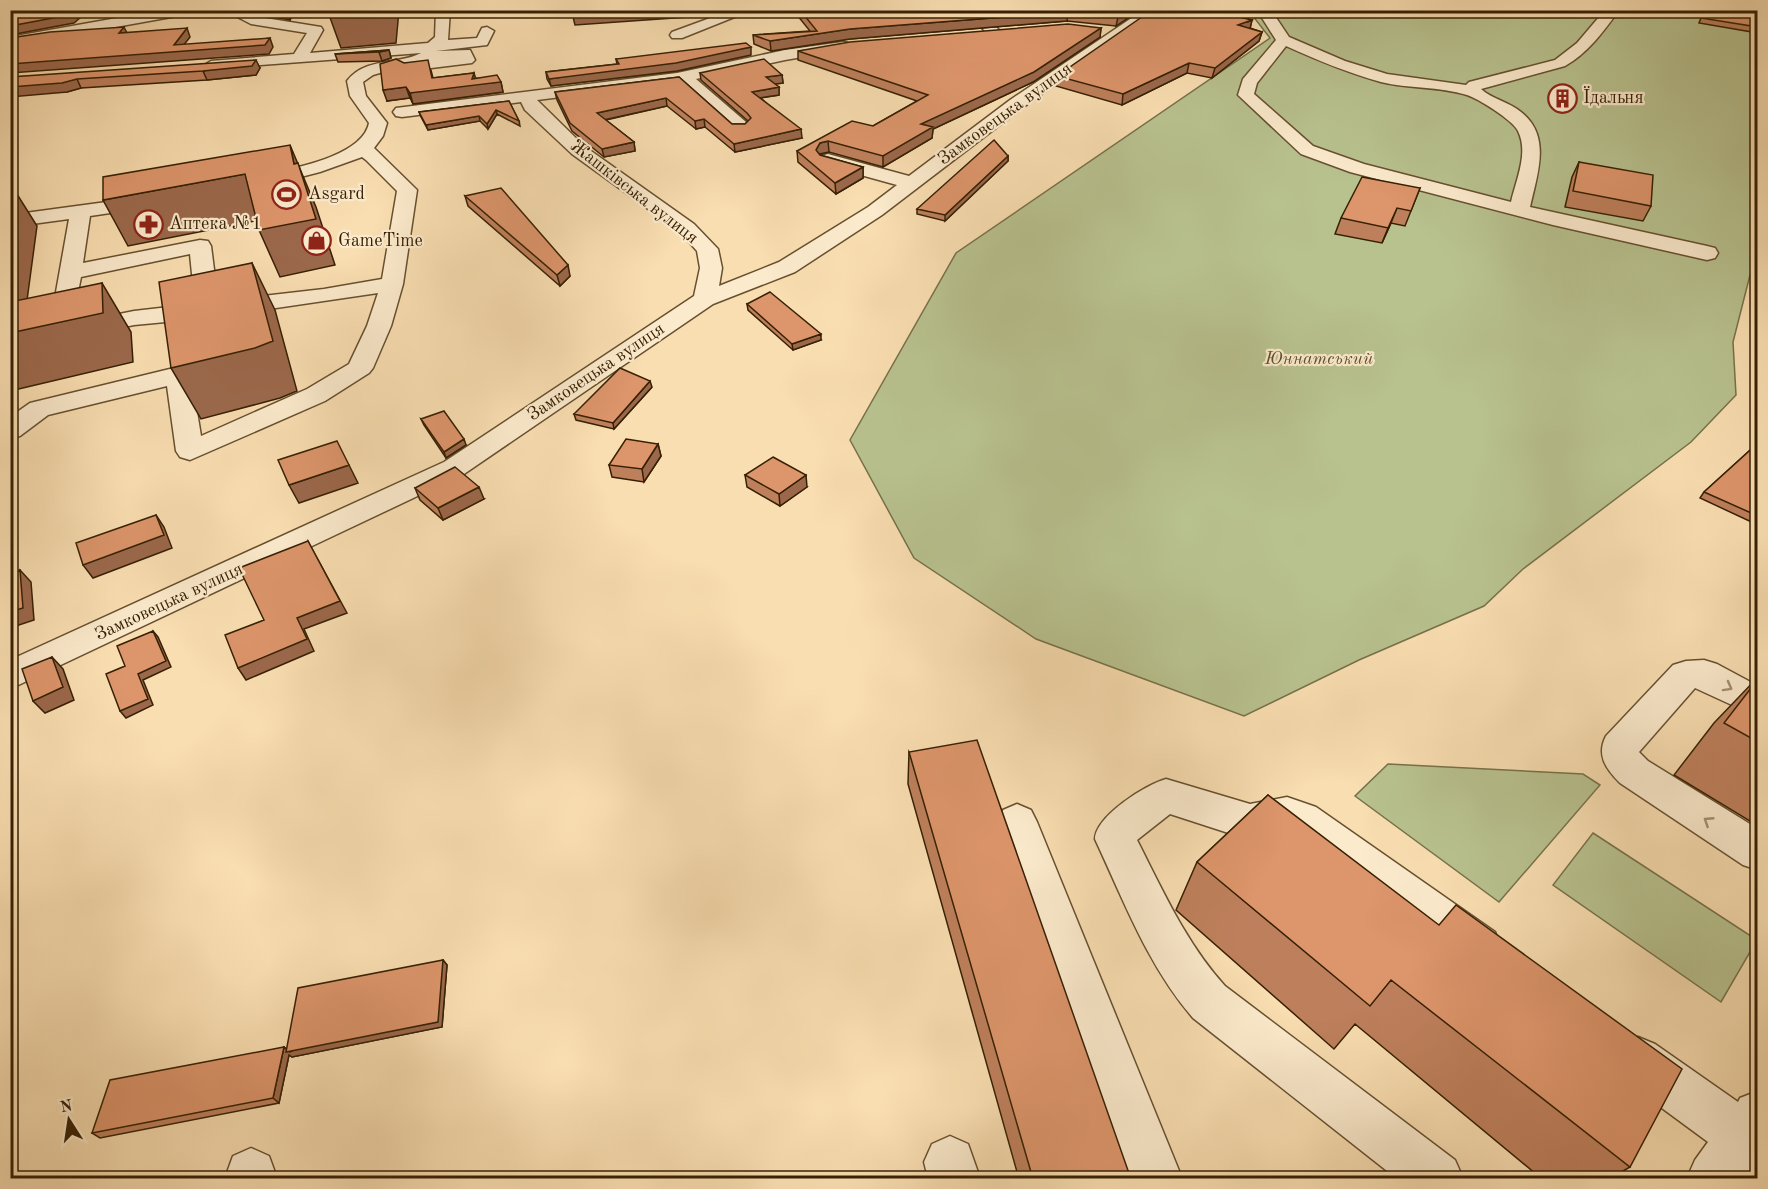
<svg xmlns="http://www.w3.org/2000/svg" width="1768" height="1189" viewBox="0 0 1768 1189" font-family="'Old Standard TT',serif">
	<style>
		.green { fill: #b8c28f; stroke: #77714a; stroke-width: 1.5 }
		.lines { fill: none; stroke-linecap: round; stroke-linejoin: round }
		.minor-casing { stroke: #67502f; stroke-width: 3 }
		.minor { fill: #fbeacc; fill-rule: evenodd }
		.wall { fill: #be805c; stroke: #362004; stroke-width: 1.5 }
		.shaded-wall { fill: #9b684b; stroke: #362004; stroke-width: 1.5 }
		.building { fill: #dd956b; stroke: #362004; stroke-width: 1.5 }
		.oneway { stroke: #a28f72 }
		.labels { text-anchor: middle; dominant-baseline: central; stroke-width: 4.5; stroke-linejoin: round; paint-order: stroke }
		.far-poi-label { font-size: 18px; fill: #362004; stroke: #fbeacc; text-anchor: start }
		.far-street-label { font-size: 18px; fill: #362004; stroke: #fbeacc }
		.far-park-label { font-size: 18px; font-style: italic; fill: #5d512e; stroke: #fbeacc }
	</style>
	<rect width="100%" height="100%" fill="#f9deb1"/>
	<filter id="stains"><feTurbulence type="fractalNoise" baseFrequency=".00333" numOctaves="4"/><feColorMatrix values="0 0 0 0 .2 0 0 0 0 .09 0 0 0 0 .02 0 0 0 .5 -.17"/></filter>
	<radialGradient id="worn" r=".72"><stop offset=".6" stop-color="#630" stop-opacity="0"/><stop offset="1" stop-color="#630" stop-opacity=".3"/></radialGradient>
	<!-- green -->
	<path class="green" d="M 1249,11 L 1757,11 L 1757,270 L 1750,275 L 1733,342 L 1736,395 L 1691,442 L 1523,569 L 1484,606 L 1359,660 L 1244,716 L 1036,639 L 914,558 L 850,440 L 956,253 L 1270,38 Z
		M 1388,764 L 1583,774 L 1600,785 L 1499,902 L 1355,796 Z
		M 1593,833 L 1757,940 L 1721,1002 L 1553,885 Z"/>
	<g class="lines">
		<defs>
			<path id="minor" d="M 162,10 L 194,10 L 188,14 L 10,46 L 10,37 Z
				M 224,10 L 243,10 L 259,17 L 321,27 L 323,30 L 310,53 L 428,43 L 435,37 L 436,10 L 450,10 L 448,40 L 477,38 L 482,28 L 487,27 L 494,31 L 487,45 L 436,51 L 470,50 L 475,60 L 472,63 L 407,71 L 400,67 L 373,75 L 363,82 L 366,96 L 387,123 L 383,136 L 374,148 L 417,190 L 403,284 L 391,326 L 373,368 L 369,373 L 325,401 L 190,460 L 180,457 L 176,451 L 167,386 L 48,415 L 20,436 L 10,438 L 10,417 L 30,403 L 178,367 L 187,370 L 191,375 L 201,436 L 307,389 L 349,364 L 367,326 L 378,293 L 208,318 L 134,325 L 10,351 L 10,336 L 134,311 L 195,304 L 190,254 L 81,277 L 78,292 L 75,297 L 67,299 L 59,297 L 56,292 L 69,219 L 10,227 L 10,215 L 151,196 L 158,198 L 161,202 L 158,206 L 90,216 L 83,263 L 200,240 L 208,241 L 211,246 L 218,301 L 324,289 L 382,279 L 397,191 L 366,160 L 362,157 L 320,172 L 258,188 L 251,186 L 248,182 L 251,178 C 283,170 362,159 369,123 L 350,96 L 347,81 C 365,57 398,65 421,53 L 206,69 L 203,66 L 211,61 L 294,54 L 307,33 L 251,24 Z
				M 732,10 L 752,10 L 682,38 L 672,38 L 670,35 L 672,32 Z
				M 964,10 L 979,10 L 1001,32 L 994,36 L 989,35 Z
				M 1137,10 L 1151,10 L 1150,17 L 1022,108 L 882,215 L 795,272 L 713,304 L 464,474 L 10,689 L 10,660 L 444,462 L 694,296 L 700,268 L 697,251 L 680,232 L 572,154 L 525,110 L 521,102 L 402,117 L 396,116 L 393,112 L 396,108 L 677,73 L 785,50 L 843,42 L 848,43 L 850,46 L 843,50 L 785,60 L 696,79 L 746,122 L 749,126 L 746,130 L 734,130 L 681,82 L 537,100 L 584,146 L 694,224 L 718,249 L 722,268 L 719,286 L 779,262 L 868,207 L 897,185 L 821,164 L 819,160 L 821,156 L 828,154 L 909,176 L 1010,100 L 1136,15 Z
				M 1257,10 L 1271,10 L 1289,37 L 1345,61 L 1387,74 L 1466,85 L 1469,82 L 1555,60 L 1577,43 L 1605,10 L 1619,10 C 1604,31 1588,53 1565,66 L 1481,89 C 1492,99 1509,102 1521,112 C 1552,136 1537,175 1530,207 L 1707,246 L 1715,248 L 1718,253 L 1715,258 L 1707,260 L 1553,225 L 1350,172 L 1301,154 L 1238,95 L 1243,79 L 1276,40 ZM 1286,46 C 1317,60 1348,73 1381,82 C 1408,89 1439,86 1467,95 C 1477,98 1513,120 1518,131 C 1529,153 1516,180 1511,202 L 1364,164 L 1313,146 L 1254,94 L 1257,83 Z
				M 1704,660 L 1717,664 L 1758,686 L 1758,717 L 1695,688 L 1639,752 L 1648,761 L 1758,829 L 1758,870 L 1743,865 L 1620,783 C 1606,769 1596,755 1606,736 L 1673,665 L 1686,661 Z
				M 1166,779 L 1250,804 L 1287,797 L 1316,807 L 1495,932 L 1501,947 L 1495,962 L 1479,968 L 1463,962 L 1288,832 L 1250,840 L 1170,814 L 1137,840 C 1163,891 1186,943 1225,986 L 1455,1160 L 1463,1178 L 1396,1178 L 1193,1018 C 1148,966 1124,901 1095,839 C 1096,816 1145,785 1166,779 Z
				M 1017,804 L 1031,810 L 1037,822 L 1182,1178 L 1130,1178 L 997,822 L 1003,810 Z
				M 1638,1037 L 1655,1044 L 1738,1102 L 1740,1098 L 1758,1091 L 1758,1160 L 1744,1178 L 1687,1178 L 1695,1160 L 1708,1142 L 1621,1078 L 1614,1061 L 1621,1044 Z
				M 950,1136 L 968,1144 L 980,1178 L 928,1178 L 924,1162 L 932,1144 Z
				M 251,1148 L 269,1156 L 277,1178 L 225,1178 L 233,1156 Z"/>
		</defs>
		<!-- minor casing -->
		<use href="#minor" class="minor-casing"/>
		<!-- minor -->
		<use href="#minor" class="minor"/>
	</g>
	<!-- wall -->
	<path class="wall" d="M 259,10 L 295,10 L 290,20 L 263,15 Z
		M 793,10 L 1135,10 L 1134,14 L 1116,26 L 1067,21 L 850,39 L 771,51 L 754,44 L 753,35 L 810,31 Z
		M 1758,10 L 1758,33 L 1699,23 L 1701,18 Z
		M 1249,15 L 1248,19 L 1252,20 L 1250,28 L 1262,32 L 1259,41 L 1212,78 L 1187,73 L 1122,105 L 1056,86 L 1057,76 Z
		M 1101,28 L 1100,37 L 1033,82 L 933,129 L 932,138 L 883,167 L 829,152 L 820,154 L 820,155 L 863,167 L 863,178 L 836,194 L 798,162 L 797,151 L 873,126 L 917,101 L 798,60 L 798,51 Z
		M 389,50 L 391,58 L 382,61 L 338,62 L 335,54 Z
		M 751,55 L 677,71 L 551,86 L 547,79 L 546,72 L 617,64 L 616,59 Z
		M 404,63 L 431,70 L 433,78 L 474,73 L 475,78 L 501,82 L 503,92 L 413,104 L 410,98 L 387,101 Z
		M 260,68 L 256,75 L 207,80 L 81,88 L 67,92 L 10,77 Z
		M 700,73 L 782,75 L 783,83 L 774,84 L 779,87 L 779,95 L 761,98 L 802,138 L 735,152 L 705,127 L 696,129 L 667,106 L 606,120 L 634,142 L 635,151 L 604,157 L 572,131 L 557,100 L 555,92 L 679,77 L 732,124 L 745,124 L 748,121 L 701,80 Z
		M 509,101 L 519,121 L 520,126 L 497,114 L 488,129 L 480,121 L 428,130 L 421,117 L 419,112 Z
		M 1008,156 L 1008,161 L 945,221 L 917,214 L 917,209 Z
		M 1579,162 L 1651,206 L 1643,221 L 1565,207 L 1572,177 Z
		M 1420,188 L 1405,226 L 1391,223 L 1382,243 L 1335,234 L 1341,218 Z
		M 465,196 L 570,276 L 560,286 L 468,206 Z
		M 747,304 L 821,340 L 793,350 L 748,310 Z
		M 652,387 L 614,429 L 576,420 L 574,414 Z
		M 421,419 L 466,445 L 446,458 L 424,425 Z
		M 1758,443 L 1758,525 L 1700,498 L 1704,492 Z
		M 658,444 L 661,456 L 644,482 L 612,477 L 609,465 Z
		M 745,475 L 807,487 L 780,506 L 747,487 Z
		M 415,488 L 484,499 L 443,520 L 420,500 Z
		M 1758,677 L 1758,826 L 1674,775 L 1714,723 Z
		M 909,752 L 1131,1179 L 1019,1179 L 908,784 Z
		M 1268,795 L 1630,1167 L 1609,1179 L 1542,1179 L 1355,1024 L 1334,1049 L 1176,910 L 1197,862 Z
		M 443,960 L 447,965 L 442,1027 L 292,1057 L 289,1055 L 279,1103 L 100,1138 L 92,1133 L 284,1047 L 287,1049 Z
		M 1758,974 L 1758,982 L 1753,979 Z"/>
	<!-- shaded-wall -->
	<path class="shaded-wall" d="M 75,10 L 89,10 L 74,23 L 10,35 L 10,26 Z
		M 286,10 L 295,10 L 290,20 Z
		M 350,10 L 399,10 L 396,43 L 341,48 L 328,12 Z
		M 613,10 L 687,10 L 688,17 L 575,25 L 572,13 Z
		M 1127,10 L 1135,10 L 1134,14 L 1116,26 L 1118,17 Z
		M 1068,12 L 1067,21 L 850,39 L 771,51 L 770,41 L 850,29 Z
		M 1249,15 L 1248,22 L 1252,20 L 1250,29 L 1238,25 L 1243,18 Z
		M 124,27 L 128,35 L 119,33 Z
		M 187,28 L 190,37 L 179,51 L 270,38 L 273,47 L 269,54 L 10,73 L 10,64 L 174,45 Z
		M 1101,28 L 1100,37 L 1033,82 L 933,129 L 932,138 L 883,167 L 883,156 L 921,124 Z
		M 1262,32 L 1259,41 L 1212,78 L 1215,68 Z
		M 751,47 L 751,55 L 677,71 L 551,86 L 549,79 Z
		M 389,50 L 391,58 L 382,61 L 379,52 Z
		M 256,60 L 260,68 L 256,75 L 207,80 L 203,71 Z
		M 1189,63 L 1187,73 L 1122,105 L 1123,94 Z
		M 474,73 L 477,84 L 501,82 L 503,92 L 413,104 L 410,93 L 472,79 Z
		M 782,75 L 783,83 L 767,85 L 766,77 Z
		M 77,79 L 81,88 L 67,92 L 10,97 L 10,87 Z
		M 406,87 L 410,98 L 387,101 L 383,90 Z
		M 779,87 L 779,95 L 753,99 L 752,92 Z
		M 666,98 L 667,106 L 599,121 L 597,113 Z
		M 496,110 L 497,114 L 488,129 L 487,124 Z
		M 479,116 L 480,121 L 428,130 L 426,125 Z
		M 704,119 L 705,127 L 696,129 L 695,121 Z
		M 801,129 L 802,138 L 735,152 L 734,144 Z
		M 828,141 L 829,152 L 820,154 L 817,161 L 816,150 L 820,143 Z
		M 634,142 L 635,151 L 604,157 L 602,149 Z
		M 290,145 L 316,207 L 335,265 L 280,277 L 259,230 L 294,164 Z
		M 1008,156 L 1008,161 L 945,221 L 945,215 Z
		M 863,167 L 863,178 L 836,194 L 835,183 Z
		M 245,174 L 265,219 L 128,246 L 103,200 Z
		M 10,183 L 37,226 L 23,330 L 102,283 L 131,332 L 133,362 L 10,391 Z
		M 1397,208 L 1391,223 L 1382,243 L 1388,228 Z
		M 252,263 L 275,310 L 297,391 L 280,398 L 201,419 L 171,368 Z
		M 568,265 L 570,276 L 560,286 L 557,275 Z
		M 821,334 L 821,340 L 793,350 L 792,344 Z
		M 650,381 L 652,387 L 614,429 L 613,423 Z
		M 464,439 L 466,445 L 446,458 L 444,452 Z
		M 658,444 L 661,456 L 644,482 L 642,469 Z
		M 349,465 L 358,483 L 299,503 L 289,485 Z
		M 806,475 L 807,487 L 780,506 L 779,494 Z
		M 479,487 L 484,499 L 443,520 L 438,508 Z
		M 156,515 L 164,527 L 172,548 L 93,578 L 83,565 Z
		M 308,541 L 347,613 L 304,629 L 314,651 L 246,680 L 238,668 L 297,618 Z
		M 20,570 L 31,582 L 34,620 L 10,628 L 10,612 Z
		M 153,631 L 158,637 L 171,667 L 143,680 L 153,705 L 126,718 L 120,711 L 138,674 Z
		M 52,657 L 63,669 L 74,700 L 45,713 L 33,701 Z
		M 443,960 L 447,965 L 442,1027 L 292,1057 L 289,1055 L 279,1103 L 273,1098 L 284,1047 L 290,1052 Z"/>
	<!-- building -->
	<path class="building" d="M 10,10 L 75,10 L 69,15 L 10,26 Z
		M 329,10 L 350,10 L 328,12 Z
		M 572,10 L 613,10 L 572,13 Z
		M 800,10 L 1127,10 L 1118,17 L 1068,12 L 850,29 L 770,41 L 753,35 L 817,31 Z
		M 1152,10 L 1229,10 L 1249,15 L 1243,18 L 1252,20 L 1238,25 L 1262,32 L 1215,68 L 1189,63 L 1123,94 L 1057,76 Z
		M 1707,10 L 1758,10 L 1758,27 L 1701,18 Z
		M 1068,24 L 1101,28 L 1034,72 L 921,124 L 933,127 L 883,156 L 828,141 L 820,143 L 816,150 L 820,155 L 863,167 L 835,183 L 797,151 L 852,121 L 873,126 L 928,95 L 798,51 L 850,42 Z
		M 124,27 L 119,33 L 187,28 L 174,45 L 270,38 L 265,45 L 10,64 L 10,38 L 50,32 Z
		M 746,43 L 751,47 L 676,63 L 549,79 L 546,72 L 619,64 L 616,59 Z
		M 389,50 L 379,52 L 335,54 Z
		M 396,59 L 404,63 L 428,60 L 432,78 L 474,73 L 472,79 L 497,75 L 501,82 L 410,93 L 406,87 L 383,90 L 380,64 Z
		M 764,59 L 782,75 L 766,77 L 779,87 L 752,92 L 801,129 L 734,144 L 704,119 L 695,121 L 666,98 L 597,113 L 634,142 L 602,149 L 570,123 L 555,92 L 679,77 L 732,124 L 745,124 L 751,118 L 747,113 L 700,73 Z
		M 256,60 L 252,66 L 203,71 L 77,79 L 62,83 L 10,87 L 10,77 Z
		M 509,101 L 519,121 L 496,110 L 487,124 L 479,116 L 426,125 L 419,112 Z
		M 994,140 L 1008,156 L 945,215 L 917,209 Z
		M 290,145 L 294,164 L 298,163 L 316,219 L 259,230 L 245,174 L 103,200 L 103,177 Z
		M 1579,162 L 1653,175 L 1651,206 L 1573,191 Z
		M 1362,177 L 1420,188 L 1411,211 L 1397,208 L 1388,228 L 1341,218 Z
		M 501,188 L 568,265 L 557,275 L 465,196 Z
		M 252,263 L 273,341 L 255,348 L 171,368 L 159,282 Z
		M 102,283 L 103,313 L 10,333 L 10,302 Z
		M 770,292 L 821,334 L 792,344 L 747,304 Z
		M 620,368 L 650,381 L 613,423 L 574,414 Z
		M 444,411 L 464,439 L 444,452 L 421,419 Z
		M 626,439 L 658,444 L 642,469 L 609,465 Z
		M 337,441 L 349,465 L 289,485 L 278,460 Z
		M 1758,443 L 1758,516 L 1704,492 Z
		M 773,457 L 806,475 L 779,494 L 745,475 Z
		M 455,467 L 479,487 L 438,508 L 415,488 Z
		M 156,515 L 164,535 L 83,565 L 76,543 Z
		M 308,541 L 340,601 L 297,618 L 307,639 L 238,668 L 225,635 L 264,620 L 239,568 Z
		M 20,570 L 23,608 L 10,612 L 10,573 Z
		M 153,631 L 166,661 L 138,674 L 148,699 L 120,711 L 106,674 L 125,666 L 117,646 Z
		M 52,657 L 63,687 L 33,701 L 22,669 Z
		M 1758,679 L 1758,742 L 1724,723 Z
		M 977,740 L 1131,1179 L 1033,1179 L 909,752 Z
		M 1268,795 L 1439,925 L 1456,905 L 1682,1069 L 1630,1167 L 1391,980 L 1370,1006 L 1197,862 Z
		M 443,960 L 438,1022 L 286,1052 L 298,988 Z
		M 284,1047 L 273,1098 L 92,1133 L 110,1080 Z"/>
	<!-- one-way arrows -->
	<defs><path id="oneway-chevron" d="M-2-3.5L2.5 0L-2 3.5" fill="none" stroke-width="1.6" stroke-linecap="round" stroke-linejoin="round" transform="scale(1.5)"/></defs>
	<g class="oneway">
		<use href="#oneway-chevron" transform="translate(1728 687) rotate(29)"/>
		<use href="#oneway-chevron" transform="translate(1708 821) rotate(-147)"/>
	</g>
	<!-- icons -->
	<defs>
		<symbol id="building-ring" viewBox="-11 -11 22 22"><circle r="9.5" fill="#fbeacc" stroke="#8f2418" stroke-width="1.5"/><path d="M-4-6H4V6H1V3H-1V6H-4ZM-2.5-4.3h1.7v1.8h-1.7ZM.8-4.3h1.7v1.8H.8ZM-2.5-1h1.7V.8h-1.7ZM.8-1h1.7V.8H.8Z" fill="#8f2418"/></symbol>
		<symbol id="stadium-ring" viewBox="-11 -11 22 22"><circle r="9.5" fill="#fbeacc" stroke="#8f2418" stroke-width="1.5"/><path d="M0-5a6.5 5 0 1 0 0 10a6.5 5 0 1 0 0-10ZM-3.5-1.8h7v3.6h-7Z" fill="#8f2418"/></symbol>
		<symbol id="pharmacy-ring" viewBox="-11 -11 22 22"><circle r="9.5" fill="#fbeacc" stroke="#8f2418" stroke-width="1.5"/><path d="M-2-6h4v4h4v4h-4v4h-4v-4h-4v-4h4Z" fill="#8f2418"/></symbol>
		<symbol id="shop-ring" viewBox="-11 -11 22 22"><circle r="9.5" fill="#fbeacc" stroke="#8f2418" stroke-width="1.5"/><path d="M-5-2.5h2.3a2.7 3.5 0 0 1 5.4 0H5L5.5 6h-11ZM-1.5-2.5h3a1.5 2.3 0 0 0-3 0Z" fill="#8f2418"/></symbol>
	</defs>
	<g fill-rule="evenodd">
		<use href="#building-ring" x="1546" y="82" width="33" height="33"/>
		<use href="#stadium-ring" x="270" y="178" width="33" height="33"/>
		<use href="#pharmacy-ring" x="132" y="208" width="33" height="33"/>
		<use href="#shop-ring" x="300" y="224" width="33" height="33"/>
	</g>
	<g class="labels">
		<!-- far-poi labels -->
		<g class="far-poi-label">
			<text x="1583" y="98">Їдальня</text>
			<text x="308" y="194">Asgard</text>
			<text x="169" y="224">Аптека №1</text>
			<text x="338" y="241">GameTime</text>
		</g>
		<!-- far-street labels -->
		<g class="far-street-label">
			<text transform="translate(1005 114) rotate(-36)">Замковецька вулиця</text>
			<text transform="translate(634 192) rotate(38)">Жашківська вулиця</text>
			<text transform="translate(596 372) rotate(-34)">Замковецька вулиця</text>
			<text transform="translate(169 602) rotate(-25)">Замковецька вулиця</text>
		</g>
		<!-- far-park labels -->
		<g class="far-park-label">
			<text x="1319" y="359">Юннатський</text>
		</g>
	</g>
	<!-- margin -->
	<rect width="1768" height="1189" fill="none" stroke="#f9deb1" stroke-width="36"/>
	<rect x="12" y="12" width="1744" height="1165" fill="none" stroke="#362004" stroke-width="3"/>
	<rect x="18" y="18" width="1732" height="1153" fill="none" stroke="#362004" stroke-width="1.5"/>
	<!-- north arrow -->
	<g transform="translate(69 1120) rotate(348)" stroke="#fbeacc" stroke-width="4.5" paint-order="stroke">
	<path d="M0-4.5L10 22L0 15L-10 22Z" fill="#362004"/>
	<text y="-9" font-size="16" font-weight="bold" text-anchor="middle" fill="#362004">N</text>
	</g>
	<rect width="100%" height="100%" filter="url(#stains)"/>
	<rect width="100%" height="100%" fill="url(#worn)"/>
</svg>
